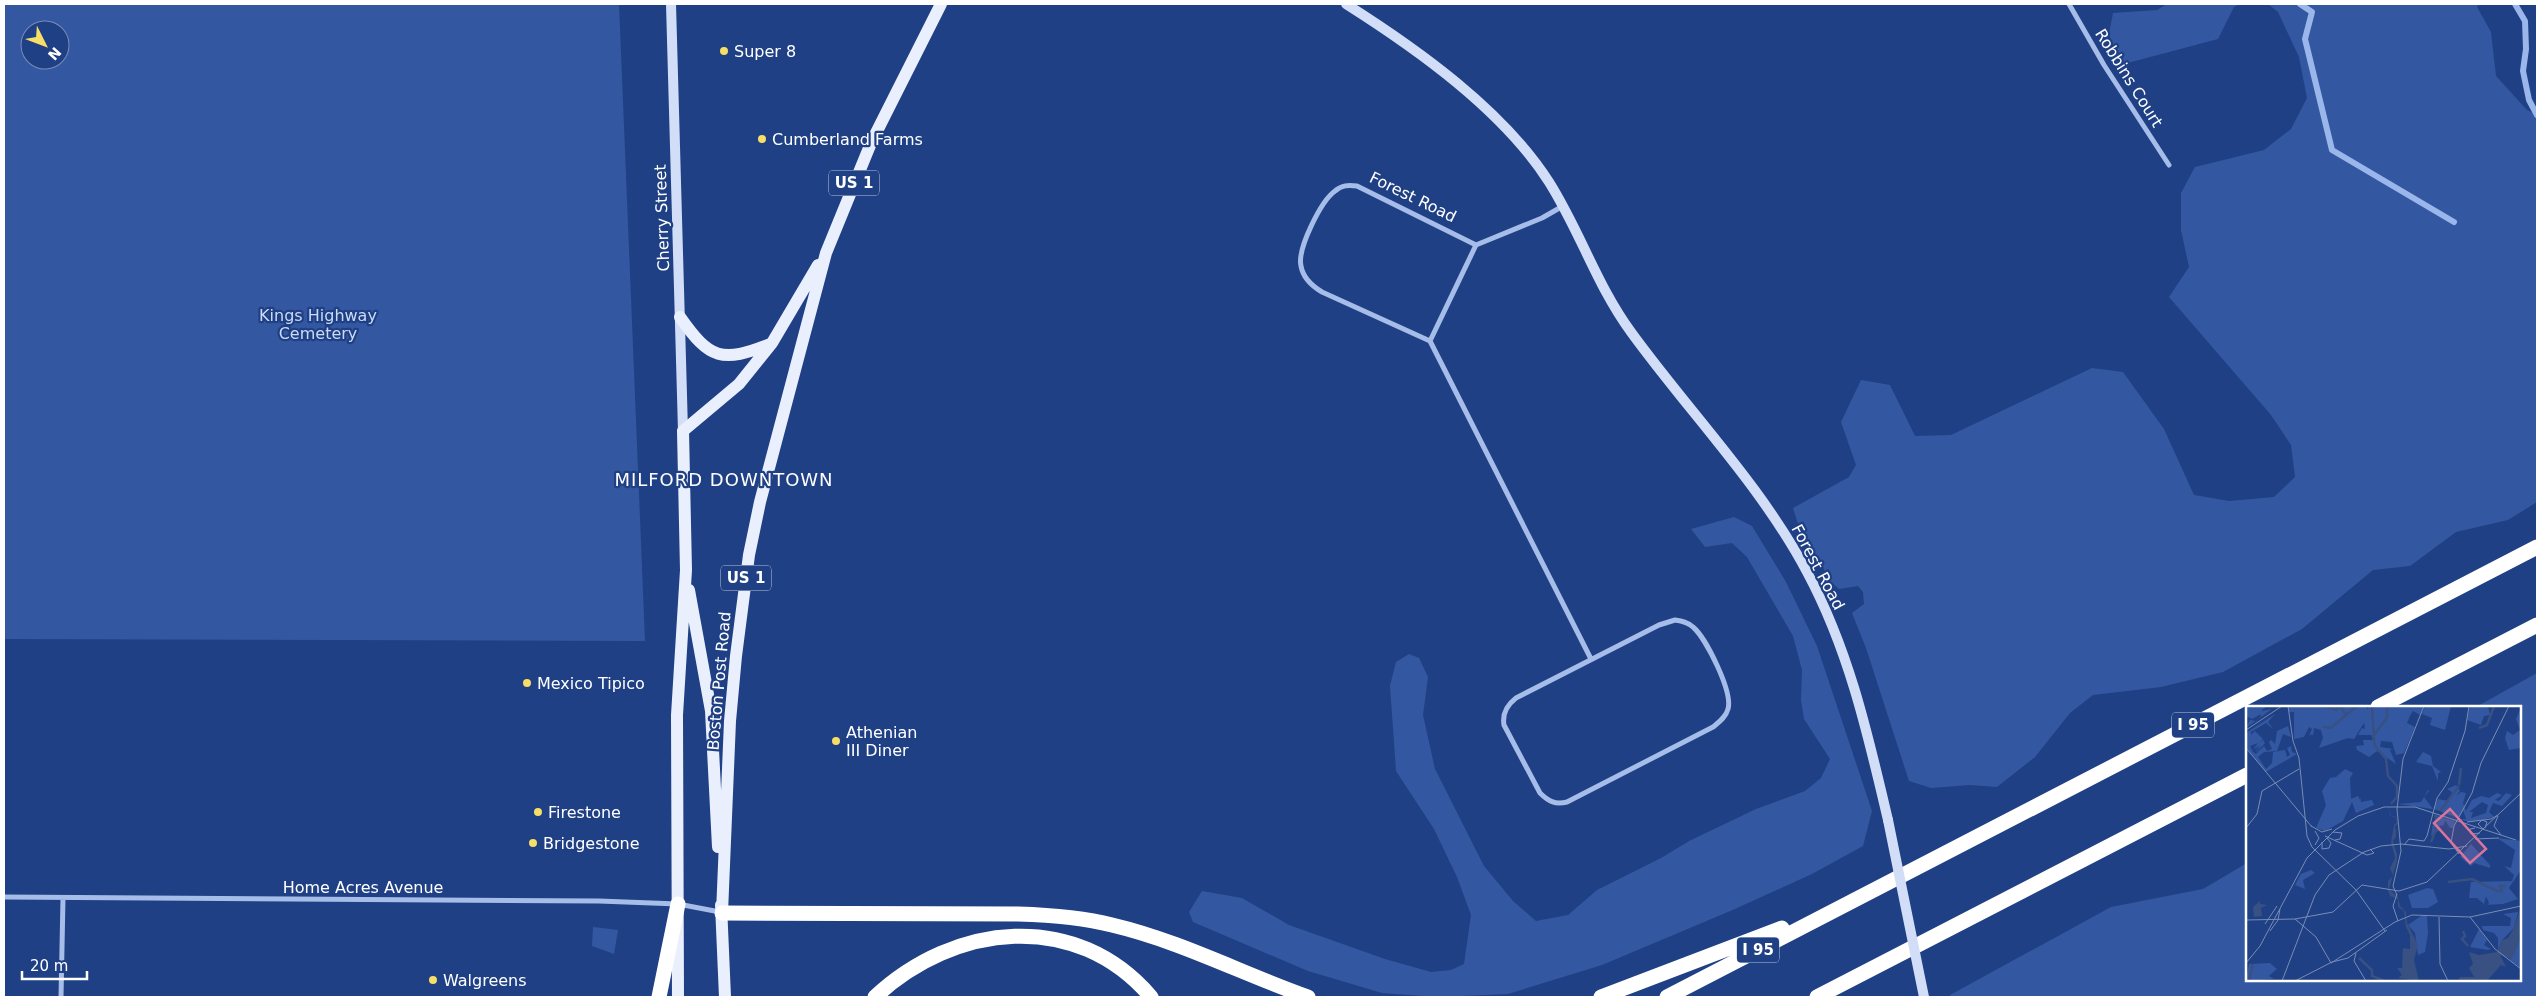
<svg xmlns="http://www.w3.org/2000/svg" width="2541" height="1001" viewBox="0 0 2541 1001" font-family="'DejaVu Sans',sans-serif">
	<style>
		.green { fill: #3358a1; fill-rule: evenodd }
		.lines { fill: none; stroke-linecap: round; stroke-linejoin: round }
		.stream { stroke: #9ab6eb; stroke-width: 6 }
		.minor { stroke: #a6bde9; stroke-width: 5 }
		.secondary { stroke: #d2def7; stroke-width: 10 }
		.primary { stroke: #eaeffe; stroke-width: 12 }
		.motorway { stroke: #fff; stroke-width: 15 }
		.secondary-bridge { stroke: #d2def7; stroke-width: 10 }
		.poi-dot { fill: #f7de66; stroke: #1f4084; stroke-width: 2 }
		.labels { text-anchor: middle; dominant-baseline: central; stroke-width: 4.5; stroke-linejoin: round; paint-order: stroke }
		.shield { fill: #1f4084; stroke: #bcc6da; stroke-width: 1 }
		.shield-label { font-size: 15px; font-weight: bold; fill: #fff }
		.poi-label { font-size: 16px; fill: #fff; stroke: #1f4084; text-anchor: start }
		.street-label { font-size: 16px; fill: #fff; stroke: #1f4084 }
		.park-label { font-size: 16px; fill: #cbdaf7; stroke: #1f4084 }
		.neighbourhood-label { font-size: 18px; letter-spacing: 1px; fill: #fff; stroke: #1f4084 }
		.inset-river { fill: none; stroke: #385082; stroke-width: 2.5 }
		.inset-road { fill: none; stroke: #798cb5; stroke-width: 1 }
		.view { fill: #da749d; fill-opacity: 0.15; stroke: #da749d; stroke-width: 2.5 }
		.inset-edge { fill: none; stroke: #fff; stroke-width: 2.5 }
	</style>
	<rect width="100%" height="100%" fill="#1f4084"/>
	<!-- green -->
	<path class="green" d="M 4,4 L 619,4 L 645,641 L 4,639 ZM 30,30 L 60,30 L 60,60 L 30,60 Z
		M 2167,4 L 2240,4 L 2234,7 L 2218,39 L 2120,65 L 2109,34 L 2113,13 L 2157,10 Z
		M 2268,4 L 2479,4 L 2477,7 L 2491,32 L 2496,76 L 2526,109 L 2537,116 L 2537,502 L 2508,520 L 2456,532 L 2410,566 L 2373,570 L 2302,629 L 2223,672 L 2161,687 L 2093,695 L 2070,713 L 2035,757 L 1997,787 L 1970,785 L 1931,788 L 1909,781 L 1866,648 L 1852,613 L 1864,604 L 1863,592 L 1858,586 L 1839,589 L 1831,582 L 1797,521 L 1793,508 L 1849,477 L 1856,465 L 1841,422 L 1861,380 L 1890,385 L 1915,436 L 1951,435 L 2092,368 L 2123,372 L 2164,429 L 2194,495 L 2229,501 L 2274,497 L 2295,477 L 2291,445 L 2271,415 L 2169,297 L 2189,267 L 2181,230 L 2181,193 L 2195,167 L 2264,150 L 2291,129 L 2307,98 L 2299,57 L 2278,12 Z
		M 1734,517 L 1752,526 L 1786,582 L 1817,646 L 1872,811 L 1863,846 L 1812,874 L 1735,909 L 1602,965 L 1508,994 L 1438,997 L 1382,993 L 1308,971 L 1193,922 L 1189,912 L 1202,891 L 1242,898 L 1289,925 L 1385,959 L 1431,972 L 1451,970 L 1464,964 L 1471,915 L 1457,877 L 1434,829 L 1396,771 L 1390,686 L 1396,662 L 1409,654 L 1419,658 L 1428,677 L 1423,715 L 1435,769 L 1484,866 L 1513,901 L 1536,921 L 1568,915 L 1597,890 L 1661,858 L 1691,840 L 1756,809 L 1805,791 L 1821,778 L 1830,759 L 1804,719 L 1801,700 L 1802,670 L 1793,636 L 1747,557 L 1732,543 L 1705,547 L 1691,529 Z
		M 2537,673 L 2537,997 L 1950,997 L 1950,995 L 2111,907 L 2203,889 L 2247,863 L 2247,980 L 2520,980 L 2520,707 L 2476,707 Z
		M 593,927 L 618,930 L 614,954 L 592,946 Z"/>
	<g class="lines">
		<!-- stream -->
		<path class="stream" d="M 2300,4 L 2312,12 L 2305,39 L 2332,150 L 2454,222
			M 2515,4 L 2525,21 L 2526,49 L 2523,71 L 2529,100 L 2537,115"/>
		<!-- minor -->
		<path class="minor" d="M 2069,4 L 2104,65 L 2169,165
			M 1563,206 L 1542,218 L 1476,245 L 1430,341 L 1591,659
			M 1430,341 L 1322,292 C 1312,286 1303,278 1301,266 C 1297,249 1321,201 1335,191 C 1342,185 1348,185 1357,186 L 1476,245
			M 1675,620 C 1682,621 1688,622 1693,627 C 1706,638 1733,692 1728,709 C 1726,717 1719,722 1713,727 L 1567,802 C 1555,805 1548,801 1540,793 L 1504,725 C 1502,713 1507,705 1516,698 L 1659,625 Z
			M 4,897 L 599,901 L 678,904 L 720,912
			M 61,997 L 63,898"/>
		<!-- secondary -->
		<path class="secondary" d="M 671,4 L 683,431
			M 1346,4 C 1417,49 1503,110 1549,182 C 1580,231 1597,286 1631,332 C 1689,412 1761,485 1807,572 C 1849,650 1868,735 1888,820"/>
		<!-- primary -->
		<path class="primary" d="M 680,317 C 710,360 722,363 770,344
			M 689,590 L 711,711 L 718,847
			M 721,905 L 725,997
			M 722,913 L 730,721 L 736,656 L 749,555 L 760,502 L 826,253 L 871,143 L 941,4
			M 678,997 L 677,715 L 686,570 L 683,431 L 739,384 L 772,343 L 818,265"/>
		<!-- motorway -->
		<path class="motorway" d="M 2378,707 L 2537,625
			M 722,913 L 1018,914 C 1050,915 1081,917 1112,925 C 1180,941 1243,974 1308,997
			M 659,997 L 678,904
			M 875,997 C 954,923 1076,909 1151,997
			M 1601,997 L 1782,928
			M 1667,997 L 2537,547
			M 1817,997 L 2247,775"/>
		<!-- secondary-bridge -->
		<path class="secondary-bridge" d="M 1888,820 L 1924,997"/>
	</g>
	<!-- markers -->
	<g class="poi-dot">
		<circle cx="724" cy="51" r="5"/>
		<circle cx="762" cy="139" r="5"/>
		<circle cx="527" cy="683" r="5"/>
		<circle cx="836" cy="741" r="5"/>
		<circle cx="538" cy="812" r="5"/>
		<circle cx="533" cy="843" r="5"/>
		<circle cx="433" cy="980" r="5"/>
	</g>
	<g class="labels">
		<!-- shield labels -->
		<g class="shield">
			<rect x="829" y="170.5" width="50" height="25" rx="4"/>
			<rect x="721" y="565.5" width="50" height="25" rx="4"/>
			<rect x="2172" y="712.5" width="42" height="25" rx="4"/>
			<rect x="1737" y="937.5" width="42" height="25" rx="4"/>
		</g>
		<g class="shield-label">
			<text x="854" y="183">US 1</text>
			<text x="746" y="578">US 1</text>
			<text x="2193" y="725">I 95</text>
			<text x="1758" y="950">I 95</text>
		</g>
		<!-- poi labels -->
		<g class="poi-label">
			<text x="734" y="51">Super 8</text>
			<text x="772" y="139">Cumberland Farms</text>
			<text x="537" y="683">Mexico Tipico</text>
			<text x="846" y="732">Athenian<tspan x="846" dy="18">III Diner</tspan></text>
			<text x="548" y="812">Firestone</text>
			<text x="543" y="843">Bridgestone</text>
			<text x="443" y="980">Walgreens</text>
		</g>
		<!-- street labels -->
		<g class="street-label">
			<text transform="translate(2129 78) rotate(58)">Robbins Court</text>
			<text transform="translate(1413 197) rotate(26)">Forest Road</text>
			<text transform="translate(662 218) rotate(-92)">Cherry Street</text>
			<text transform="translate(1818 567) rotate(62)">Forest Road</text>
			<text transform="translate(719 681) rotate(-85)">Boston Post Road</text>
			<text x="363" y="887">Home Acres Avenue</text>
		</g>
		<!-- park labels -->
		<g class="park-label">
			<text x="318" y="315">Kings Highway<tspan x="318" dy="18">Cemetery</tspan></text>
		</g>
		<!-- neighbourhood labels -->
		<g class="neighbourhood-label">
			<text x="724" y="479">MILFORD DOWNTOWN</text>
		</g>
	</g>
	<!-- overview -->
	<g transform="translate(2246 706)">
		<rect width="275" height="275" fill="#1f4084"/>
		<path d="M 0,0 L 22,0 L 17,3 L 16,5 L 26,3 L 0,22 L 4,14 L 10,15 L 14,12 L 15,8 L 6,13 L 0,10 ZM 43,0 L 121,0 L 121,4 L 123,0 L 178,0 L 174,9 L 167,5 L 164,10 L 161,17 L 169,21 L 158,47 L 150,49 L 146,36 L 135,35 L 134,41 L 147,43 L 144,44 L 150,58 L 131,45 L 123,51 L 111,44 L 110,40 L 118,39 L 117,34 L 128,34 L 125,29 L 112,29 L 116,22 L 119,23 L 118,17 L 108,33 L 102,32 L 73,42 L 77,32 L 75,24 L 68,22 L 67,30 L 66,28 L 63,30 L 66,23 L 63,21 L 58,31 L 48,33 L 48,6 L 43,6 ZM 179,0 L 205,0 L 199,24 L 184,19 L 186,12 L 176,8 ZM 224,0 L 242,0 L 244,9 L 238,10 L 235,19 L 221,14 ZM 275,2 L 275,42 L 263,44 L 259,32 L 261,25 L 267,29 L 274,24 L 270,13 ZM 29,8 L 22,16 L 27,23 L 20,17 L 5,26 L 5,29 L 9,25 L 17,33 L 13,37 L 17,34 L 19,37 L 12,45 L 9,47 L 16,40 L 8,46 L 15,39 L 7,44 L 13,38 L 7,43 L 12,37 L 4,40 L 7,46 L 10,48 L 18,40 L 21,45 L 26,43 L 23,36 L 25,34 L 29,38 L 31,25 L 42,20 L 45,31 L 37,28 L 31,45 L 18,46 L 12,51 L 20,63 L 26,57 L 27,46 L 39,44 L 41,51 L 44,49 L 41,42 L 45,40 L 46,46 L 51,48 L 20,66 L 0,41 L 0,27 ZM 177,46 L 185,50 L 187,60 L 195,66 L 192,67 L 192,75 L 186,60 L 170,56 ZM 99,63 L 107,67 L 104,72 L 105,93 L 112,90 L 114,94 L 114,90 L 115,96 L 126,94 L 128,99 L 110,107 L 106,96 L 97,115 L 79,125 L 70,122 L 80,99 L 76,85 L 84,72 L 90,71 ZM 210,79 L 214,85 L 210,90 L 215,86 L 220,87 L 217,97 L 220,105 L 226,94 L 235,90 L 243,92 L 251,87 L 256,89 L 249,94 L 253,95 L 260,87 L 266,89 L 256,100 L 247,97 L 243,106 L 248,111 L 223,116 L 213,113 L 220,113 L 217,104 L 212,112 L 188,103 L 192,93 L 202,95 L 206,86 L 201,83 ZM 236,96 L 242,99 L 240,107 L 225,112 L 227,106 L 223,106 ZM 182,84 L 183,85 L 178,91 L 187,103 L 152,98 L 175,96 ZM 188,109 L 209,115 L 207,122 L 204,122 L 199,114 L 198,119 L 193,120 L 195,123 L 185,130 L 187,117 L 190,117 ZM 251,132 L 275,135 L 275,164 L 263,182 L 272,193 L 257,198 L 219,200 L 241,199 L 243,197 L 240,190 L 238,198 L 231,192 L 223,192 L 225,176 L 266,175 L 268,169 L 258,160 L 265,162 L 269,144 ZM 225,138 L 244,159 L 244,162 L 228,157 L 225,160 L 214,151 ZM 65,164 L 69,167 L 57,174 L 59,183 L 49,179 L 55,168 ZM 181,182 L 187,183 L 192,196 L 182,202 L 166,202 L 162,189 ZM 272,206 L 268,222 L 256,234 L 252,244 L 252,232 L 248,227 L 237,224 L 236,220 L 264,220 L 265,212 L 257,208 ZM 175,210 L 181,210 L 182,227 L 179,246 L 172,249 L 169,227 L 162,219 ZM 233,223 L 241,234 L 238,239 L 245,243 L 242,244 L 224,241 ZM 275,231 L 275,262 L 264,254 ZM 24,257 L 31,263 L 23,270 L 28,273 L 0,275 L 3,258 Z" fill="#3358a1" fill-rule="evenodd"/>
		<path d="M 143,102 L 145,110 L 148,110 L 150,111 L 152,118 L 149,120 L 150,125 L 150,131 L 147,135 L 151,148 L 151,155 L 143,183 L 152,191 L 154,200 L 160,206 L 161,217 L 172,239 L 168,254 L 173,275 L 152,272 L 156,269 L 151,262 L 156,262 L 157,242 L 164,243 L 164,229 L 160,221 L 158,205 L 152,201 L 152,193 L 144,190 L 142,185 L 142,175 L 147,170 L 144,162 L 149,152 L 145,136 L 148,119 L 151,116 L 149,111 L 144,110 ZM 14,195 L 14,198 L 21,199 L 15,202 L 16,210 L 8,211 L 7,201 ZM 275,200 L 275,231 L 268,248 L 265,253 L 254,249 L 260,261 L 255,259 L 241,275 L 212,275 L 214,271 L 228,271 L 223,262 L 227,258 L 223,246 L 233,249 L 251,246 L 256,234 L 262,232 L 268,222 Z" fill="#385082"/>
		<path class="inset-river" d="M 80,0 L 90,4 L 93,0M 94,0 L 100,9 L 111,0M 126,0 L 128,34M 141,0 L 141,12 L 127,30 L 129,40 L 140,53 L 142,70 L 151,80 L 151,91 L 145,98M 77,21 L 85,22 L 100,9M 233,22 L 241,19 L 248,0M 213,79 L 215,62M 194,105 L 213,80M 185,136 L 190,123 L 190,109M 202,176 L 226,173 L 251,185 L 256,185 L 254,180 L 260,180M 217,225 L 219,230 L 216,233 L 222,240M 113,252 L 126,264 L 126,270 L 139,275M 3,275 L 7,258"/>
		<path class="inset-road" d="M 42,0 L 47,35 L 53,52 L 61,130 L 66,141 L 110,184 L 139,225M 0,24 L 36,0M 0,42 L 66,121M 252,110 L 248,120 L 255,129M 221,116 L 245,113 L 252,109M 65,120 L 76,126 L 86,123M 0,122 L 11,108 L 16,85 L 53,63M 229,122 L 224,123 L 225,128 L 234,127M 237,123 L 232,118 L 236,114 L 241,116 L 239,122M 69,125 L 73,132 L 69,139M 87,126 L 96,127 L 94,133 L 89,134M 79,130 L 121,149 L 128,147 L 124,143M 229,133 L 253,132M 76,136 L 76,143 L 83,142 L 85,137 L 81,132M 158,139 L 163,133 L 178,135 L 181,130 L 191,92 L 202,76 L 219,25 L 223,0M 213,148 L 205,137 L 208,120 L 226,87 L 235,57 L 263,0M 153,185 L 181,176 L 275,87M 151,188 L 147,200 L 152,215M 151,189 L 147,180 L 155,145 L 151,103 L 157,53 L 178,0M 193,211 L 194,258 L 202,275M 224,211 L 249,243 L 275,263M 49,213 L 70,231 L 85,257M 0,214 L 49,213 L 87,206 L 116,179 L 153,185M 19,218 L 31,200M 24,225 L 32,214 L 34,203M 110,247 L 108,255 L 120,275M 0,257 L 14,240 L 61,152 L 89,124 L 112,110 L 138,101 L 169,101 L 270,134M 85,257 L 149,216 L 166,209 L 224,211 L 275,200M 36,275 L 69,189 L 83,169 L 118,146 L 135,140 L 155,138 L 203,143 L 221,140M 49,275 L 86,256 L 102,252 L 141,224"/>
		<path class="view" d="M 204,103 L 240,143 L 224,157 L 188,117 Z"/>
		<rect width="275" height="275" class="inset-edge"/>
	</g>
	<!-- border -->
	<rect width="2541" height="1001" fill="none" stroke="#ffffff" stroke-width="10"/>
	<!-- north arrow -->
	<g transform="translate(45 45) rotate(132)"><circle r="24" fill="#1f4084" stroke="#798cb5"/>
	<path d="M0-4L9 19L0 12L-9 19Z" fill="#f7de66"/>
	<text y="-8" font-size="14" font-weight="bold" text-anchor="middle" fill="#ffffff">N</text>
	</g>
	<!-- scale -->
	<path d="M22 971v8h65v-8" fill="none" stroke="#ffffff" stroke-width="2.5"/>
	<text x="30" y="971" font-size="15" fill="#ffffff" stroke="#1f4084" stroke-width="4" paint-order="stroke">20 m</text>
</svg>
